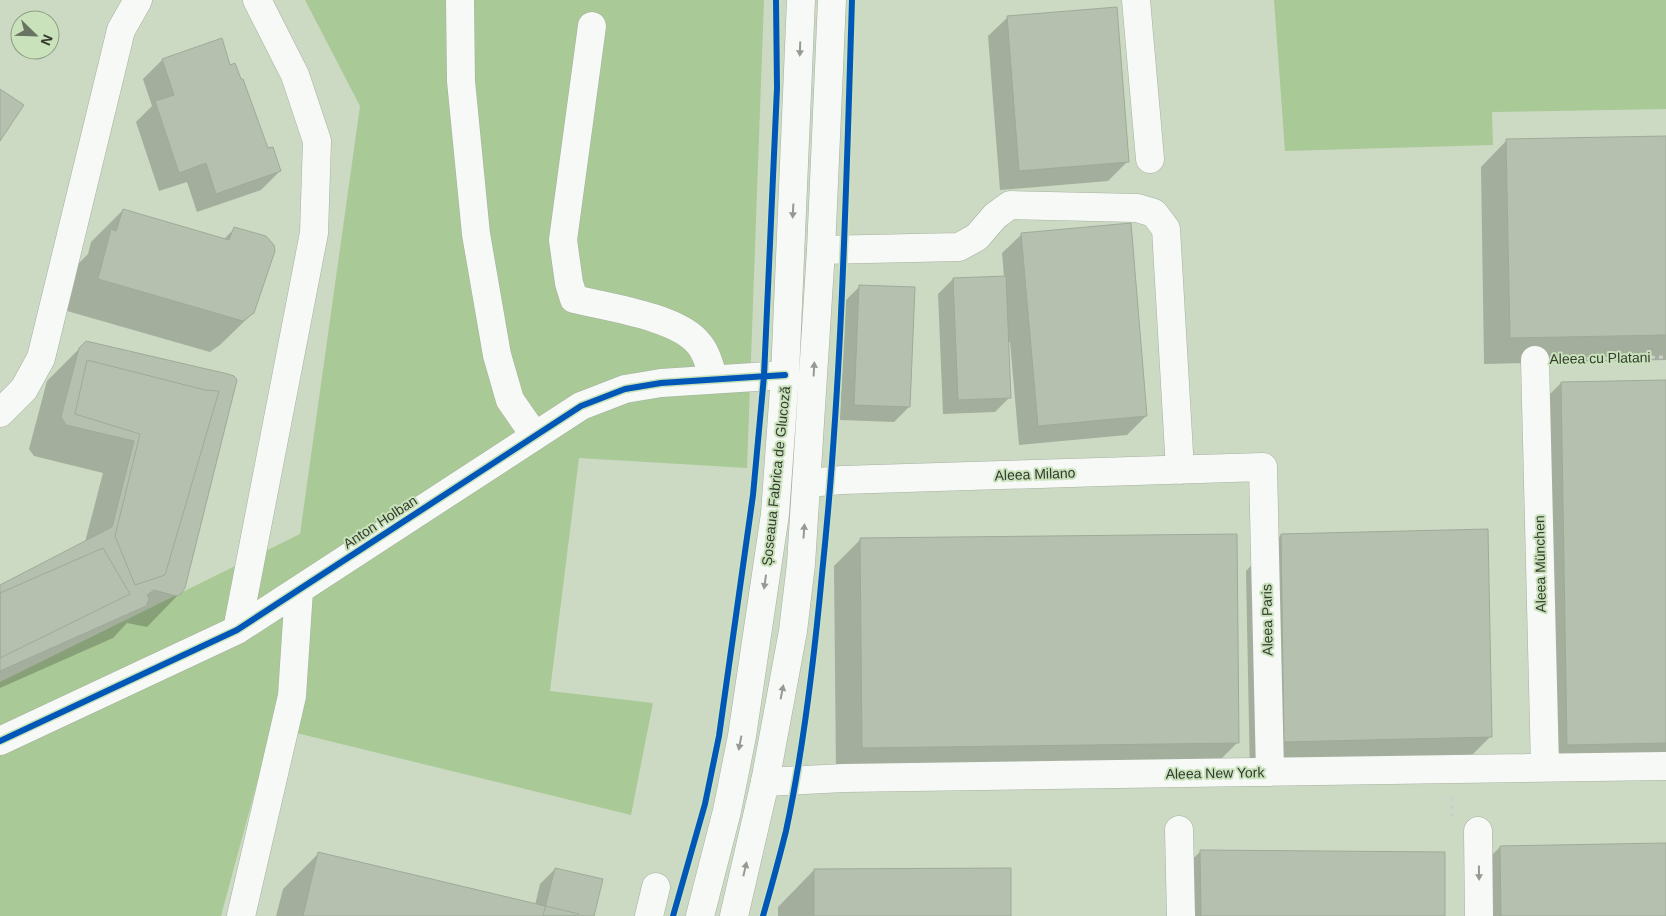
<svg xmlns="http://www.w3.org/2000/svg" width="1666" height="916" viewBox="0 0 1666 916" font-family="Arial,sans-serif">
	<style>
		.green { fill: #a9c996 }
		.shadow { fill: #0003 }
		.building { fill: #b5c0af; stroke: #9faa99 }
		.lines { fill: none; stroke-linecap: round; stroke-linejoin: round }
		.minor-casing { stroke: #a6b0a0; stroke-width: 29 }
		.major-casing { stroke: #a6b0a0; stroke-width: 29 }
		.path { stroke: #cbcfc9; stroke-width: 3; stroke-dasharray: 4 4; stroke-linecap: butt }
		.minor { stroke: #f7f9f6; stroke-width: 28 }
		.major { stroke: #f7f9f6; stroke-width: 28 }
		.cycleway-casing { stroke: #c9e2bc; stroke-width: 9 }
		.cycleway { stroke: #0057b8; stroke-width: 6 }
		.oneway { fill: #959a92 }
		.labels { text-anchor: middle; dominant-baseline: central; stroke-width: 4; stroke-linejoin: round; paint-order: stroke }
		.street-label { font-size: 14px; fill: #333c2d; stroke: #c9e2bc }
	</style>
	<rect width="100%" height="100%" fill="#ccdac4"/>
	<!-- green -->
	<path class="green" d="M 305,0 L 764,0 L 747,468 L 579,458 L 550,691 L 653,703 L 631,815 L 272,727 L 221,916 L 0,916 L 0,682 L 300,534 L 360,106 Z
		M 1274,0 L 1666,0 L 1666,109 L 1492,112 L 1493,145 L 1285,151 Z"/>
	<!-- shadow -->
	<path class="shadow" d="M 1008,17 L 1128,161 L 1108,181 L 1000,190 L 988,36 Z
		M 162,60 L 229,66 L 267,150 L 280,171 L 261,190 L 197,212 L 187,182 L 159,191 L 136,122 L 152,106 L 143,79 Z
		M 1666,137 L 1666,360 L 1484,364 L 1481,167 L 1507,140 Z
		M 123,210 L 223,240 L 234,229 L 253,313 L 220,345 L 210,352 L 67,311 L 79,263 L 88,254 L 91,242 Z
		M 1022,234 L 1146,416 L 1127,435 L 1019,445 L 1010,342 L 1008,342 L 1010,397 L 995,412 L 943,414 L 938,294 L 953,279 L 1004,277 L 1002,253 Z
		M 860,286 L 909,407 L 894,422 L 840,420 L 845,301 Z
		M 80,348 L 227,375 L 179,594 L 147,627 L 127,623 L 113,638 L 0,688 L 0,586 L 85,542 L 103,473 L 34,456 L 29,449 L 47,381 Z
		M 1666,381 L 1666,768 L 1542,771 L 1535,409 L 1561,383 Z
		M 1281,535 L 1490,737 L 1455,772 L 1250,777 L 1246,571 Z
		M 860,540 L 1237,743 L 1211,769 L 836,773 L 834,566 Z
		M 1666,844 L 1666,916 L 1475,916 L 1474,873 L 1500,847 Z
		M 1201,851 L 1444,916 L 1175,916 L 1174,877 Z
		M 318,854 L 535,905 L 540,884 L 555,869 L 593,916 L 276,916 L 283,889 Z
		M 814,870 L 1009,916 L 778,916 L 778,907 Z"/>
	<!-- building -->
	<path class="building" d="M 1117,7 L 1129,162 L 1019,171 L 1007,16 Z
		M 222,38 L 230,65 L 235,63 L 241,79 L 243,79 L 268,148 L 273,147 L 281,171 L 216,194 L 206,163 L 179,173 L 155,101 L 174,95 L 162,59 Z
		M 0,89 L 24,105 L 0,141 Z
		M 1666,136 L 1666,335 L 1510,338 L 1506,139 Z
		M 123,209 L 229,240 L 234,227 L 266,236 L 274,245 L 275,251 L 254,313 L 243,321 L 98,279 L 111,229 L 116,231 Z
		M 1131,223 L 1147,416 L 1038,426 L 1021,233 Z
		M 1006,276 L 1011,398 L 958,400 L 953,278 Z
		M 859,285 L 915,287 L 910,407 L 854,405 Z
		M 86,341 L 228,374 L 234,376 L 237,380 L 185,588 L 180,595 L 176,596 L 154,590 L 147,595 L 149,599 L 146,606 L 0,671 L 0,585 L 112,527 L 134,441 L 66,425 L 61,417 L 79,348 Z
		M 87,360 L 205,390 L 219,391 L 165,575 L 135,585 L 115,536 L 140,434 L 75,414 Z
		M 1666,380 L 1666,743 L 1567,745 L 1561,382 Z
		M 1488,529 L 1492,737 L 1284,742 L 1281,534 Z
		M 1237,534 L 1239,743 L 862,748 L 860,538 Z
		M 103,548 L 130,594 L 0,658 L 0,593 Z
		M 1666,843 L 1666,916 L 1501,916 L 1500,846 Z
		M 1200,850 L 1445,852 L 1445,916 L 1201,916 Z
		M 318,852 L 579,914 L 578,916 L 303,916 Z
		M 555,868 L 603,879 L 594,916 L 543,916 Z
		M 1011,868 L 1011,916 L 814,916 L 814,869 Z"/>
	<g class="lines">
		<defs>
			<path id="minor" d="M 460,0 L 461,81 L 476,234 L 497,355 L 510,400 L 535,436
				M 1136,0 L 1150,159
				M 592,26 L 563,240 L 569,283 L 574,299 C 607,307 679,317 699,344 C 707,353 710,368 714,379
				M 821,250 L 959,247 L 977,237 L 995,216 L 1010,205 L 1137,208 L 1154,213 L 1166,229 L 1180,470
				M 1535,360 L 1545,767
				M 0,413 L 24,389 L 41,358 L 121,30 L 138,0
				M 808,483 L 842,480 L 1263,467 L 1270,772
				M 237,630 L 314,233 L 317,141 L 295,75 L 257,0
				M 0,741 L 237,630 L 581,406 L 625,389 L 661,383 L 785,375
				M 765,782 L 844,778 L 1666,766
				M 1179,830 L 1181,916
				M 1478,831 L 1479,916
				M 241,916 L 292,696 L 299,590
				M 649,916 L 656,887"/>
			<path id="major" d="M 700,916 L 727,811 L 742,736 L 775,514 L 785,375 L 801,0
				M 734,916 L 765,782 L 793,631 L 801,564 L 821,250 L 832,0"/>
		</defs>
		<!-- minor casing -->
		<use href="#minor" class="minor-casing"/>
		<!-- major casing -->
		<use href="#major" class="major-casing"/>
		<!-- path -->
		<path class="path" d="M 1563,359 L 1666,357
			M 1452,797 L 1452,819"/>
		<!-- minor -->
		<use href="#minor" class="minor"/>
		<!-- major -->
		<use href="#major" class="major"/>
		<defs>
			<path id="cycleway" d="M 0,741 L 237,630 L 581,406 L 625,389 L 661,383 L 785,375
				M 673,916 L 705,804 L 719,736 L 753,495 L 764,376 L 777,88 L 776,0
				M 763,916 C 771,888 779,859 786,831 C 804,747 814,660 822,574 C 842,383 846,191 852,0"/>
		</defs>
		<!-- cycleway casing -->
		<use href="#cycleway" class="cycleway-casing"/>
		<!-- cycleway -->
		<use href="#cycleway" class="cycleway"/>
	</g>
	<!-- one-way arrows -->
	<defs><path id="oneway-solid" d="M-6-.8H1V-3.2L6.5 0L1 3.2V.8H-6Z" transform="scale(1.25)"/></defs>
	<g class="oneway">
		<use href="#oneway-solid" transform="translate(800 49) rotate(92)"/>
		<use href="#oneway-solid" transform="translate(793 211) rotate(93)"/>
		<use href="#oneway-solid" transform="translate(814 369) rotate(-87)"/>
		<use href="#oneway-solid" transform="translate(804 531) rotate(-86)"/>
		<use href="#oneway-solid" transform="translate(765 582) rotate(98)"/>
		<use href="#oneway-solid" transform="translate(782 692) rotate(-79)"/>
		<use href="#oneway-solid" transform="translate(740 743) rotate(101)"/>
		<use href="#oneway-solid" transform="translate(745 869) rotate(-77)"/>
		<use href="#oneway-solid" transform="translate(1479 873) rotate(89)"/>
	</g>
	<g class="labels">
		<!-- street labels -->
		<g class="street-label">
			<text transform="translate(1600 358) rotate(-1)">Aleea cu Platani</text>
			<text transform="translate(1035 474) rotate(-2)">Aleea Milano</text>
			<text transform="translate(776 476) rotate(-84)">Șoseaua Fabrica de Glucoză</text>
			<text transform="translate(380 522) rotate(-33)">Anton Holban</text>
			<text transform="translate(1540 564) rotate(-91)">Aleea München</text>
			<text transform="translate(1267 620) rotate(-91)">Aleea Paris</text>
			<text transform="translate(1215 773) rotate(-1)">Aleea New York</text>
		</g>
	</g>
	<!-- north arrow -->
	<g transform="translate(35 35) rotate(113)"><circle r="24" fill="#c9e2bc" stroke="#8da083"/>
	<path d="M0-4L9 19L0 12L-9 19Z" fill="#697362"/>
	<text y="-8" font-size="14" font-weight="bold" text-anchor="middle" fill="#333c2d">N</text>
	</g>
</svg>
